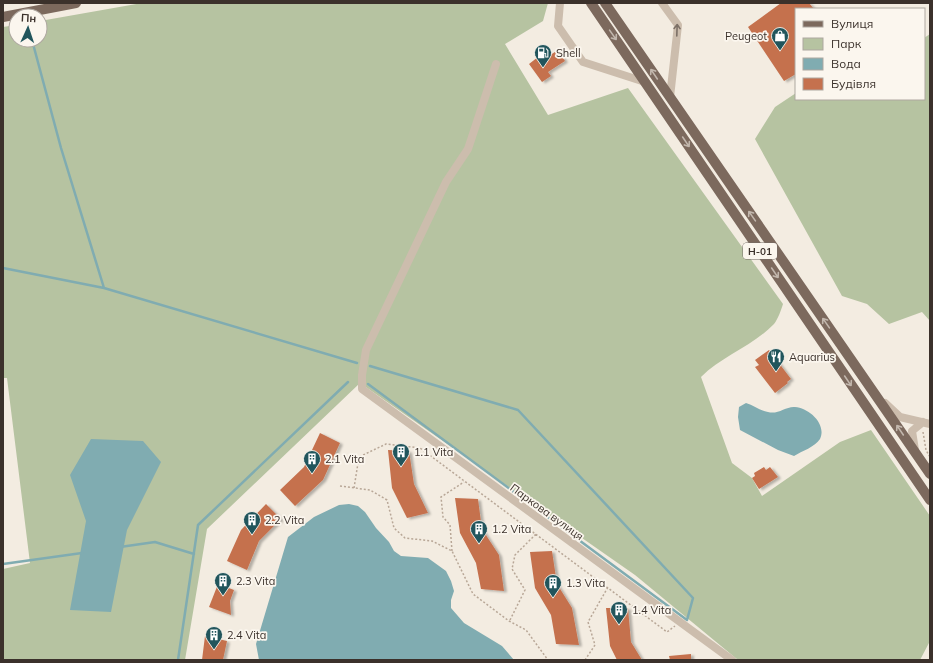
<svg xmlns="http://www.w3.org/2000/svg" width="933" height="663" viewBox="0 0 933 663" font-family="Mulish,sans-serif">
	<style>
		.green { fill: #b6c3a1 }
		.water { fill: #80acb1 }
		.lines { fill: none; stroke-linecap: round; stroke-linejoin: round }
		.stream { stroke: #80acb1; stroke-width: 2.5 }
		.building { fill: #c5714e; filter: url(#shadow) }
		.path { stroke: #b8a797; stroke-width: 1.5; stroke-dasharray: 2 2; stroke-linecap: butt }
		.minor { stroke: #ccbdad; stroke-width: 8 }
		.major { stroke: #7c695d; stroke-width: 10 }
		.oneway { stroke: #7c7066 }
		.oneway2 { stroke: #c2b7ad }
		.labels { text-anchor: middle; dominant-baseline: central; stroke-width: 3.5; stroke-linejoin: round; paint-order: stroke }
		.shield { fill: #fbf6ee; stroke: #756c66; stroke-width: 1 }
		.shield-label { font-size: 10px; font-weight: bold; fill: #3b312b }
		.poi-label { font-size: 11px; fill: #3b312b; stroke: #fbf6ee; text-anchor: start }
		.street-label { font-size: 11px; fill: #3b312b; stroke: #fbf6ee }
	</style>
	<defs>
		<filter id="shadow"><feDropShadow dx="3" dy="1.5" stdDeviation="1" flood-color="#0004"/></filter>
	</defs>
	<rect width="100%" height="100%" fill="#f3ece1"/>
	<!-- green -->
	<path class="green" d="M 142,3 L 548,3 L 543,21 L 505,44 L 548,115 L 628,88 L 783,304 C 781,310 778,319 774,324 C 753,346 722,356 701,377 L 732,463 L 752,478 L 762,496 L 840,442 L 871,430 L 930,516 L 930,641 L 920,660 L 738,660 L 635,575 L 360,383 L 207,529 L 185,660 L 3,660 L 3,569 L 30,563 L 7,378 L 3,378 L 3,27 L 16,25 L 16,40 L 40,40 L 40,21 Z
		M 930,34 L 930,321 L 922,312 L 889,324 L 867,304 L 842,296 L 755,139 L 775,107 L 796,93 L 796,99 L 924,99 L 924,38 Z"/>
	<!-- water -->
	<path class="water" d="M 746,403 C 754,405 760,411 768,412 C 778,415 786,406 795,407 C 809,408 827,424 820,439 C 815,447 802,451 794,456 L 778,450 L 740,430 L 738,417 L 739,407 Z
		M 91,439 L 143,441 L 161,462 L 127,530 L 111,612 L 70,610 L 86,521 L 70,475 Z
		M 349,504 L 358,506 L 365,512 L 376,528 L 389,542 L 394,551 L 401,556 L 428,558 L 446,571 L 451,581 L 454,591 L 451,600 L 451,608 L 464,623 L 502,646 L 514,660 L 259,660 L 256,644 L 288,537 L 314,517 L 339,505 Z"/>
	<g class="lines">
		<!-- stream -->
		<path class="stream" d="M 32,40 L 61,148 L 104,288
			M 3,268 L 104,288 L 357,363
			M 368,384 L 687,620 L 693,598 L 518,410 L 370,366
			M 120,547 L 155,542 L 194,554
			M 3,564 L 82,553
			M 178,660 L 198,525 L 348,382"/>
	</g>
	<!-- building -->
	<path class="building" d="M 781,3 L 809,3 L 814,9 L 796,9 L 796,74 L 784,81 L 748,27 Z
		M 558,50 L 565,61 L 548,72 L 551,76 L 542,82 L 529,64 L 538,57 L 541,61 Z
		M 769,350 L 791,379 L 787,382 L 788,383 L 775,393 L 755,367 L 759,365 L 755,360 Z
		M 320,433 L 340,443 L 323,480 L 295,506 L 280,490 L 304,467 Z
		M 388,450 L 409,451 L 414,484 L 428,513 L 407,518 L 392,488 Z
		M 764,467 L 766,470 L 770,467 L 778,477 L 759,489 L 752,478 L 755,476 L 754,473 Z
		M 455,498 L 478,499 L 482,529 L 499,555 L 504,591 L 481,589 L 476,563 L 460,533 Z
		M 266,504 L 281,519 L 259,541 L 247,570 L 227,561 L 241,530 Z
		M 552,551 L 557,584 L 572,608 L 579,645 L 556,644 L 551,615 L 535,588 L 530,552 Z
		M 218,584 L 234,590 L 230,601 L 231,615 L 209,607 Z
		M 606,608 L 628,608 L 631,642 L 642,660 L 617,660 L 610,646 Z
		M 205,636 L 227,641 L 223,660 L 202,660 Z
		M 691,654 L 691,660 L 670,660 L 669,656 Z"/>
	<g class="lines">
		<!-- path -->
		<path class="path" d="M 923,432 L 926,450 L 930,457
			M 340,486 L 370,490 L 387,500 L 394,528 L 405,538 L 432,541 L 452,551 L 473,594 L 509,621 L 526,630 L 548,660
			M 354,488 L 359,457 L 386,444 L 420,448 L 667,632 L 675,626
			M 452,551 L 450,525 L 443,517 L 441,497 L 464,482
			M 510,620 L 525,590 L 512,569 L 515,555 L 536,534
			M 585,660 L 595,645 L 588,622 L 608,587"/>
		<!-- minor -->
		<path class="minor" d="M 560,3 L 558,26 L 583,62 L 645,82
			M 662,3 L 678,25 L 670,97
			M 496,64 L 468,149 L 446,182 L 366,350 L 362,375 L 362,389 L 732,660
			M 885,403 L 900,417 L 930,424
			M 915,450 L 912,431 L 923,422"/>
		<!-- major -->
		<path class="major" d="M 591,3 L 930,500
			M 605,3 L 930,474
			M 3,17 L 76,3"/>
	</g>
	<!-- one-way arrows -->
	<defs><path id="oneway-shaft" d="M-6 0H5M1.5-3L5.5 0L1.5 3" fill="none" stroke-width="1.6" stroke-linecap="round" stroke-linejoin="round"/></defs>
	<use class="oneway" href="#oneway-shaft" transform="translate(677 30) rotate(-88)"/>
	<g class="oneway2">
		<use href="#oneway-shaft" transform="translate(613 35) rotate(55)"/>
		<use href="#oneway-shaft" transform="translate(654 74) rotate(-124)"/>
		<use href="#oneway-shaft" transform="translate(686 142) rotate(56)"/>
		<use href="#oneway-shaft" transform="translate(752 216) rotate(-125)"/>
		<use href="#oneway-shaft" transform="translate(775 273) rotate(56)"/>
		<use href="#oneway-shaft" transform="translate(826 323) rotate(-125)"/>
		<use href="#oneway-shaft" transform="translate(848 381) rotate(56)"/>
		<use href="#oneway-shaft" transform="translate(900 430) rotate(-124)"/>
	</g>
	<!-- icons -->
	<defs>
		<symbol id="shop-pin" viewBox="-11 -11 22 30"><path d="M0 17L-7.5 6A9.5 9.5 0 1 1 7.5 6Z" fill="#21555c" stroke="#fbf6ee"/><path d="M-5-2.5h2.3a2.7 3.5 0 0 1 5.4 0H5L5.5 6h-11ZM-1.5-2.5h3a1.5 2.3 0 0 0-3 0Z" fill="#fff"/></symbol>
		<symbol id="fuel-pin" viewBox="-11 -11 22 30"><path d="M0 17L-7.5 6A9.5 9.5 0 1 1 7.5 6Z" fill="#21555c" stroke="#fbf6ee"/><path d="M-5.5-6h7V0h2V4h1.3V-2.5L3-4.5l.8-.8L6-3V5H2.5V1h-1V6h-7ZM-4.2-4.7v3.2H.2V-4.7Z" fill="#fff"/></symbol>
		<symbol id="restaurant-pin" viewBox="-11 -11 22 30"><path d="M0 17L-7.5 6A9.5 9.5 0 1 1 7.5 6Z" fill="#21555c" stroke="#fbf6ee"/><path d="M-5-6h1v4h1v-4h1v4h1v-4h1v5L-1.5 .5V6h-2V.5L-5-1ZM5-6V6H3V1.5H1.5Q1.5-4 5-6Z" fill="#fff"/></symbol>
		<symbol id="building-pin" viewBox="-11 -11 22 30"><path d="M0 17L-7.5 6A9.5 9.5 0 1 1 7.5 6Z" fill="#21555c" stroke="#fbf6ee"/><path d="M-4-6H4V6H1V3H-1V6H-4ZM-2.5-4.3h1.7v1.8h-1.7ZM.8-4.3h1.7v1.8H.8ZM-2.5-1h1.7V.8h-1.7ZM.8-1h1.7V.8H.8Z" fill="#fff"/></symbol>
	</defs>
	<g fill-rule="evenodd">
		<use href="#shop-pin" x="770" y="26" width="20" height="27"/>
		<use href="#fuel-pin" x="533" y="43" width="20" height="27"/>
		<use href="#restaurant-pin" x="766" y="347" width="20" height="27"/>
		<use href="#building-pin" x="391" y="442" width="20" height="27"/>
		<use href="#building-pin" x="302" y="449" width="20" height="27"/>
		<use href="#building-pin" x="242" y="510" width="20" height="27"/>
		<use href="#building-pin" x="469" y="519" width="20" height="27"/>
		<use href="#building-pin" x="213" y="571" width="20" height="27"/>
		<use href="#building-pin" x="543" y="573" width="20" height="27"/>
		<use href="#building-pin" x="609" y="600" width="20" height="27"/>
		<use href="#building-pin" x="204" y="625" width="20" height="27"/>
	</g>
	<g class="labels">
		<!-- shield labels -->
		<rect class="shield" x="743" y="243" width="34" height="16" rx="3"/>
		<g class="shield-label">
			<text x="760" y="251">Н-01</text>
		</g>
		<!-- poi labels -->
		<g class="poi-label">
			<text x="767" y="36" text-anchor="end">Peugeot</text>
			<text x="556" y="53">Shell</text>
			<text x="789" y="357">Aquarius</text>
			<text x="414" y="452">1.1 Vita</text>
			<text x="325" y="459">2.1 Vita</text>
			<text x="265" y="520">2.2 Vita</text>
			<text x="492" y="529">1.2 Vita</text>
			<text x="236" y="581">2.3 Vita</text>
			<text x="566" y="583">1.3 Vita</text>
			<text x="632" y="610">1.4 Vita</text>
			<text x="227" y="635">2.4 Vita</text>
		</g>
		<!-- street labels -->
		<g class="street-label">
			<text transform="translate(547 512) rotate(36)">Паркова вулиця</text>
		</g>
	</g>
	<!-- border -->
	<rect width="933" height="663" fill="none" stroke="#3b312b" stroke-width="8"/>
	<!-- legend -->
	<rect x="795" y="8" width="130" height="92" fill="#fbf6ee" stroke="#aea7a0"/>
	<rect x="803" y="21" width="20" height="6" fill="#7c695d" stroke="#aea7a0"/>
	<text x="831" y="28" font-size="12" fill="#3b312b">Вулиця</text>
	<rect x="803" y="38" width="20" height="12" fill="#b6c3a1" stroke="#aea7a0"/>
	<text x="831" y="48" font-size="12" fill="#3b312b">Парк</text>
	<rect x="803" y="58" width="20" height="12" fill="#80acb1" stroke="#aea7a0"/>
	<text x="831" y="68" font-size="12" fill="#3b312b">Вода</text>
	<rect x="803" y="78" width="20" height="12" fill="#c5714e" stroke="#aea7a0"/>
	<text x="831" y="88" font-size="12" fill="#3b312b">Будівля</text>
	<!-- north arrow -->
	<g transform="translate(28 28) rotate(3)"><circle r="19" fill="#fbf6ee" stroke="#aea7a0"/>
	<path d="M0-3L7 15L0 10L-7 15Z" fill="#21555c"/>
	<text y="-6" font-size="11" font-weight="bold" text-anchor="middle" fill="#3b312b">Пн</text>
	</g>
</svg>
